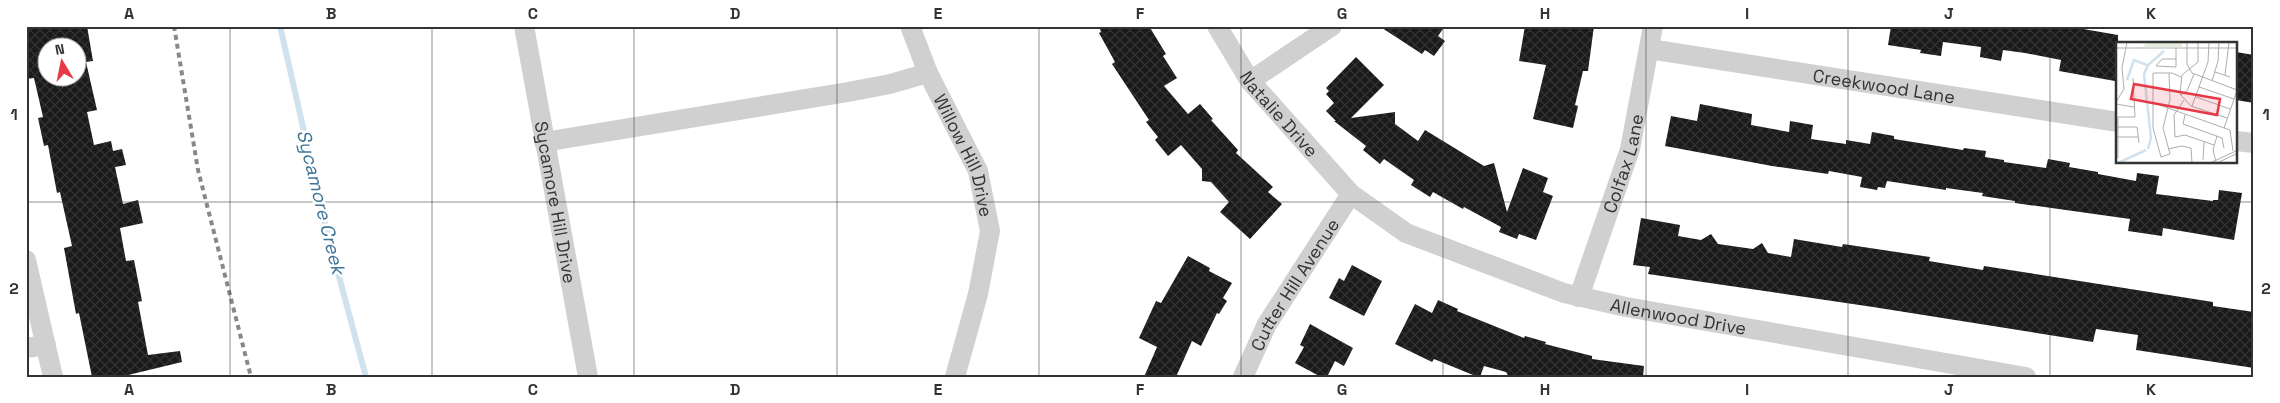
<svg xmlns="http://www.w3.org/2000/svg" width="2280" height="403" viewBox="0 0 2280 403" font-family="'Space Grotesk',sans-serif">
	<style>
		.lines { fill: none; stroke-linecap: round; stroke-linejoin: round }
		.stream { stroke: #cfe2ee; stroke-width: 6 }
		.building { fill: url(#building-cross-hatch); fill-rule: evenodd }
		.street { stroke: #d0d0d0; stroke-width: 20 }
		.rail { stroke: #888; stroke-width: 4; stroke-dasharray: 5 4; stroke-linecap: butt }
		.grid { fill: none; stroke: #333; stroke-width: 1; stroke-opacity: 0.55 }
		.labels { text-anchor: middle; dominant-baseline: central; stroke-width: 5; stroke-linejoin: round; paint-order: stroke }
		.street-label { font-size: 18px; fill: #333; stroke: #fff }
		.water-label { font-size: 19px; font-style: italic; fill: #3f7597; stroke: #fff }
		.inset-river { fill: none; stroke: #cfe2ee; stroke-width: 2.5 }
		.inset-road { fill: none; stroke: #adadad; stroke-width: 1 }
		.view { fill: #e63946; fill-opacity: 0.15; stroke: #e63946; stroke-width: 2.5 }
		.inset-edge { fill: none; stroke: #333; stroke-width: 2.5 }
		.neatline { fill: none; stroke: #333; stroke-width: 2 }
		.grid-label { font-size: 16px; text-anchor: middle; font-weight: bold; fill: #333 }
	</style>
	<defs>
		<pattern id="building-cross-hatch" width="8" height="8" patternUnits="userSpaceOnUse" patternTransform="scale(1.25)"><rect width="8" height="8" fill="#1a1a1a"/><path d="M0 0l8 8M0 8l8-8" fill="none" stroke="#333"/></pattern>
	</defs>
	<rect width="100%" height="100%" fill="#fff"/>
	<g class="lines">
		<!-- stream -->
		<path class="stream" d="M 280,26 L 326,228 L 366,377"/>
	</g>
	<!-- building -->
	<path class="building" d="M 26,26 L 87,26 L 93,61 L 86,62 L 97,110 L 87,112 L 94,145 L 111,141 L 113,151 L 122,149 L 126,165 L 115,167 L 123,204 L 138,200 L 143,223 L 120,228 L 126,261 L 134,260 L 142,301 L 138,302 L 148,355 L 180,351 L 182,362 L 120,377 L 92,377 L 79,313 L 76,314 L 64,248 L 72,246 L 60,192 L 57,193 L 48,145 L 44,146 L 38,118 L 43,117 L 34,78 L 26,79 ZM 48,48 L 78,48 L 78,78 L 48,78 Z
		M 1099,26 L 1149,26 L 1166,54 L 1163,56 L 1177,78 L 1164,86 L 1188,114 L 1200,104 L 1213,119 L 1211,120 L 1238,150 L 1236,153 L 1273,187 L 1268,192 L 1282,204 L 1250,239 L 1220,212 L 1229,202 L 1211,182 L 1202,181 L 1202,169 L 1181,145 L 1168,156 L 1155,140 L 1158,137 L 1146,122 L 1149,120 L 1112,64 L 1115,62 L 1099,33 L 1101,32 Z
		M 1379,26 L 1445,26 L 1438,36 L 1445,41 L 1434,56 L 1425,50 L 1422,54 Z
		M 1525,26 L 1594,26 L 1588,71 L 1583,71 L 1575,105 L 1578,106 L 1573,128 L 1533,119 L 1546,65 L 1519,61 Z
		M 1891,26 L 2066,26 L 2118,35 L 2118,65 L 2115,81 L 2059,71 L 2061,60 L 2025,53 L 2003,50 L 2001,61 L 1980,57 L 1981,47 L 1943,42 L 1941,56 L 1920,53 L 1921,50 L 1888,45 Z
		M 2236,52 L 2254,55 L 2254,103 L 2236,100 Z
		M 1356,57 L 1384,85 L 1351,118 L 1395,112 L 1395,124 L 1418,141 L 1425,130 L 1484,166 L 1494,163 L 1507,212 L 1523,168 L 1548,178 L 1543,192 L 1553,196 L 1536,240 L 1519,234 L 1517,239 L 1499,232 L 1501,227 L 1464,207 L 1463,209 L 1433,192 L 1430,197 L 1411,185 L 1414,180 L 1384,159 L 1380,164 L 1363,150 L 1366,146 L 1334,121 L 1336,121 L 1326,111 L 1334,103 L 1326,94 L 1329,91 L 1326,88 Z
		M 1700,104 L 1752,114 L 1751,125 L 1789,132 L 1790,121 L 1813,125 L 1811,139 L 1846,144 L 1846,140 L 1870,144 L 1872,132 L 1894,136 L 1894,139 L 1963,150 L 1964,148 L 1986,151 L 1985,157 L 2004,160 L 2004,162 L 2046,168 L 2048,159 L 2070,163 L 2069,167 L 2098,172 L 2098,174 L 2136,181 L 2137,173 L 2159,176 L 2156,194 L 2213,201 L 2213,200 L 2218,200 L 2219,190 L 2242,193 L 2234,240 L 2163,228 L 2162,236 L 2128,231 L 2130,219 L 2015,203 L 2015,201 L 1982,196 L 1983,193 L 1946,188 L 1946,190 L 1887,181 L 1885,188 L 1878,187 L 1877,190 L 1860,187 L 1862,177 L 1829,171 L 1828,174 L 1772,166 L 1665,146 L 1671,116 L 1697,121 Z
		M 1641,218 L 1680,225 L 1678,236 L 1701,240 L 1711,234 L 1718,244 L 1753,249 L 1762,243 L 1768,253 L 1791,257 L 1794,239 L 1842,247 L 1843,244 L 1930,257 L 1929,261 L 1983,270 L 1984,266 L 2213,302 L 2213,306 L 2254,312 L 2254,368 L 2136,350 L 2138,335 L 2096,329 L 2093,342 L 1873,307 L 1648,274 L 1650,267 L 1633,265 Z
		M 1188,256 L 1210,268 L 1209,271 L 1232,283 L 1223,298 L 1227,301 L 1219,314 L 1217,313 L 1201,346 L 1192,341 L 1176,377 L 1144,377 L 1157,347 L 1139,338 L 1156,301 L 1161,303 Z
		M 1352,265 L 1382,281 L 1364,316 L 1329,298 L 1339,278 L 1344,281 Z
		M 1438,300 L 1458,309 L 1457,311 L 1524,338 L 1525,336 L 1546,342 L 1545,344 L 1592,356 L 1592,359 L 1644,366 L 1643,377 L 1509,377 L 1506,372 L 1484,366 L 1480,377 L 1478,377 L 1434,359 L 1432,362 L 1395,344 L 1415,304 L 1432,313 Z
		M 1310,324 L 1353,348 L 1344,366 L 1335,361 L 1327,377 L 1321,377 L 1295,363 L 1304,347 L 1300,345 Z"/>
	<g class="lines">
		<!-- street -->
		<g class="street">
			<path id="s1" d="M 524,26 L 588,377"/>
			<path id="s2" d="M 910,26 L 928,73 L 978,171 L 990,231 L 978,294 L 955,377"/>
			<path id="s3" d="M 1217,26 L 1250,81 L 1351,194 L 1406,233 L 1564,293 L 1626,307 L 2026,377"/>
			<path id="s4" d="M 1649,49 L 2118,122"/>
			<path d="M 1250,81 L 1332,26"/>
			<path d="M 2236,141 L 2254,143"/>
			<path d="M 544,142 L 848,92 L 890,84 L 928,73"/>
			<path d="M 26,260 L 53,377"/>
			<path id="s5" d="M 1579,297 L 1630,149 L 1653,26"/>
			<path d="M 26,348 L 46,345"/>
			<path id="s6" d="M 1243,377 L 1267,324 L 1351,194"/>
		</g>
		<!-- rail -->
		<path class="rail" d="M 174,26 L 198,170 L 251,377"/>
	</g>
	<!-- grid -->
	<path class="grid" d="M 230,26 L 230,377M 432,26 L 432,377M 634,26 L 634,377M 837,26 L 837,377M 1039,26 L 1039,377M 1241,26 L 1241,377M 1443,26 L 1443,377M 1646,26 L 1646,377M 1848,26 L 1848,377M 2050,26 L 2050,377M 26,202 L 2254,202"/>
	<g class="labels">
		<!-- street labels -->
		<g class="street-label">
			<text stroke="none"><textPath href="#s4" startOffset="238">Creekwood Lane</textPath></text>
			<text stroke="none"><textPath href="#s3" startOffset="108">Natalie Drive</textPath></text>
			<text stroke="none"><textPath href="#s2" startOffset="141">Willow Hill Drive</textPath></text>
			<text stroke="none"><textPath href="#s5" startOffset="141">Colfax Lane</textPath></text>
			<text stroke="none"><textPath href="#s1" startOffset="179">Sycamore Hill Drive</textPath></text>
			<text stroke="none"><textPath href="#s6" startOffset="106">Cutter Hill Avenue</textPath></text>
			<text stroke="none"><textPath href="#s3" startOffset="569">Allenwood Drive</textPath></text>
		</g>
		<!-- water labels -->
		<g class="water-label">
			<text transform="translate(321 202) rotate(76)">Sycamore Creek</text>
		</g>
	</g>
	<!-- overview -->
	<g transform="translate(2116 42)">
		<rect width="121" height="121" fill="#fff"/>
		<path d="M 29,0 L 66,0 L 66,5 L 28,5 Z" fill="#e6ecdf"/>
		<path class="inset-river" d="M 11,38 L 18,18 L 31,23M 32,107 L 35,96 L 28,32 L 32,23 L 48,9M 2,121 L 30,108"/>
		<path class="inset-road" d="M 71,0 L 71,22 L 76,31 L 121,48M 82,0 L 82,20 L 66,33 L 64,52 L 75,64 L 111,76M 0,6 L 23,6M 22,6 L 122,6M 60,17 L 46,17 L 40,24 L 60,25 L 60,6M 99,30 L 114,35M 53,31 L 54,57 L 47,86 L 54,112 L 45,115 L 37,86 L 37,31 L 56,31 L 65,35M 109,33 L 113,0M 96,39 L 102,19 L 103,0M 83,45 L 118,57M 65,53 L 71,49 L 78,32M 80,55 L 114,67M 68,58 L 58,73 L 59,95 L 69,93 L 98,103M 0,60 L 8,47 L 6,26 L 11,0M 38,61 L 114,88M 0,62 L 18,65M 76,64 L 92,20 L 93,0M 69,73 L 67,82 L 106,96 L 108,106M 2,85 L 21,85 L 23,101M 108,86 L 122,46M 114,88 L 117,109M 0,95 L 22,95M 52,107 L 66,104 L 75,106 L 76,121M 2,116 L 2,75 L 19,75 L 17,36M 87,118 L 88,100M 100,120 L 97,108 L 101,94M 94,121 L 122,108M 101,121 L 122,111"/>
		<path class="view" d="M 18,42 L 104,57 L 101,73 L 15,57 Z"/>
		<rect width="121" height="121" class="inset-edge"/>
	</g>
	<!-- border -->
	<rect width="2280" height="403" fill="none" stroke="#ffffff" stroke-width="55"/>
	<!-- north arrow -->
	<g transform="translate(62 62) rotate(350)"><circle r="24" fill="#ffffff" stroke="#adadad"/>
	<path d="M0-4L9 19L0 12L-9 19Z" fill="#e63946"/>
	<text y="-8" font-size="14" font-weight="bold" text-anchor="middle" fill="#333333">N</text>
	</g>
	<rect x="28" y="28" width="2224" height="348" class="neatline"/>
	<g class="grid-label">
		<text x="129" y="19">A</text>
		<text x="331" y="19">B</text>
		<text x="533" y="19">C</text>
		<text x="735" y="19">D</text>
		<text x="938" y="19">E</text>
		<text x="1140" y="19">F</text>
		<text x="1342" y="19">G</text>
		<text x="1545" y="19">H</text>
		<text x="1747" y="19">I</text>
		<text x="1949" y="19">J</text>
		<text x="2151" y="19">K</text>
		<text x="14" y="120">1</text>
		<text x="2266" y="120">1</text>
		<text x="14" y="294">2</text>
		<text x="2266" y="294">2</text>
		<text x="129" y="395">A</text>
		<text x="331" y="395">B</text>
		<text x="533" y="395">C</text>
		<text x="735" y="395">D</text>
		<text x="938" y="395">E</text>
		<text x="1140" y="395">F</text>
		<text x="1342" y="395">G</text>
		<text x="1545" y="395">H</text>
		<text x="1747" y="395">I</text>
		<text x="1949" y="395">J</text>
		<text x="2151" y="395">K</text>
	</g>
</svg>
